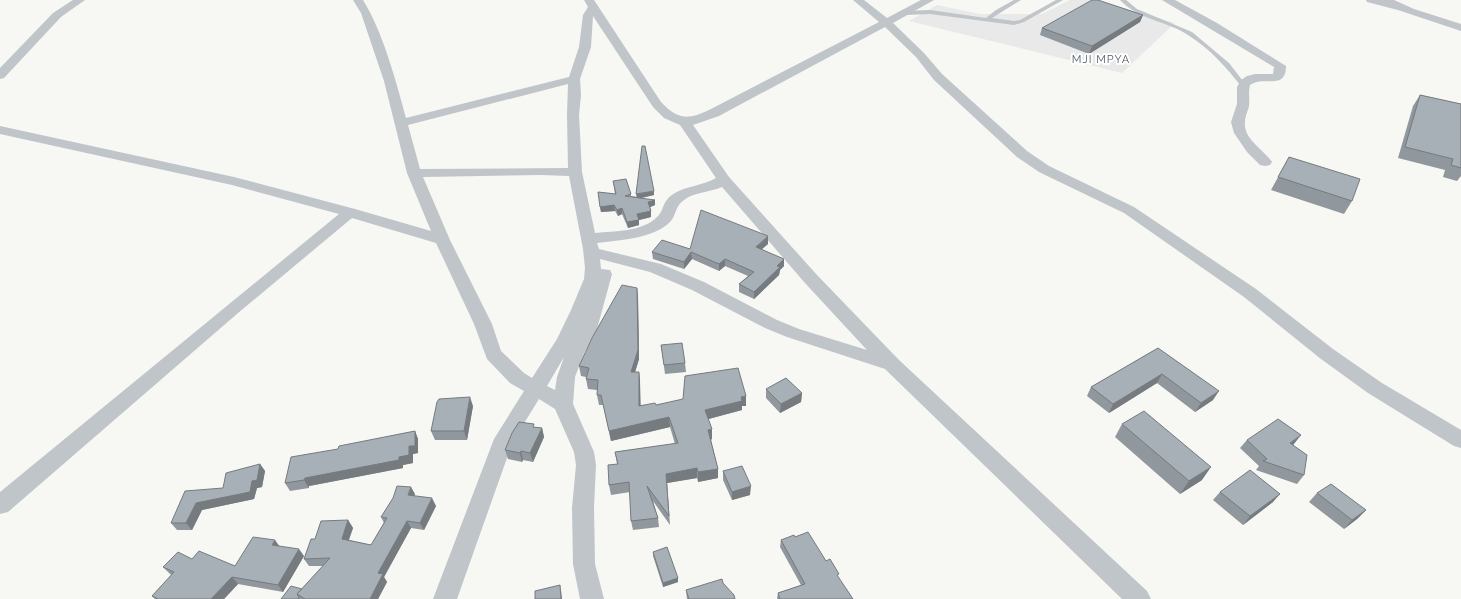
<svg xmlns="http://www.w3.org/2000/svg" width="1461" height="599" viewBox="0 0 1461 599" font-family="Raleway,sans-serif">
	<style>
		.built { fill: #e8e9e8 }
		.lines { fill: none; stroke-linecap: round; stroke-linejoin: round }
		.lane { fill: #c0c5c9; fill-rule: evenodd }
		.street { fill: #c0c5c9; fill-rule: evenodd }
		.wall { fill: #90979d }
		.shaded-wall { fill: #757b7f }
		.building { fill: #a7b0b6; stroke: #757b7f }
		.labels { text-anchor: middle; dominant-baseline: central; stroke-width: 4; stroke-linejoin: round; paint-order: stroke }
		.far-quarter-label { font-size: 11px; letter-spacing: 1px; fill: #54606b; stroke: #fff }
	</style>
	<rect width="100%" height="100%" fill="#f7f7f4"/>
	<!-- built -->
	<path class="built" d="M 1070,0 L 1095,0 L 1175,23 L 1122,73 L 909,21 L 937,5 L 980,14 L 1042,14 Z"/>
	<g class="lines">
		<!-- lane -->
		<path class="lane" d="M 1014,0 L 1021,0 L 992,18 L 1014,21 L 1020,20 L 1056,0 L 1063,0 L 1024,22 L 1014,25 L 930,14 L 905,15 L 902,13 L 905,11 L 930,10 L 986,18 L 996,10 Z
			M 1120,0 L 1126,0 L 1137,9 L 1192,32 L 1229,63 L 1246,85 L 1241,86 C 1226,67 1209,48 1188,35 C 1167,21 1139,20 1120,0 Z"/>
		<!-- street -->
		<path class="street" d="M 73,0 L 85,0 L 61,17 L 4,78 L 0,79 L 0,68 L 53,13 Z
			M 353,0 L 363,0 C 383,32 396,81 406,118 L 569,77 L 579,47 L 583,15 L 588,7 L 584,0 L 594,0 L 661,102 C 678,120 688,120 709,110 L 879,22 L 853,0 L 864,0 L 887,18 L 921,0 L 934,0 L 893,23 L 924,53 L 942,74 L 1027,151 L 1049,166 L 1134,207 L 1256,289 L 1333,349 L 1382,383 L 1461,430 L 1461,448 L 1454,446 L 1368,393 L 1321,359 L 1244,297 L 1124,213 L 1039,172 L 1017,157 L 934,80 L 916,57 L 885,27 L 719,116 L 693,125 L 729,177 L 817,275 L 899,360 L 1147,591 L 1151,599 L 1122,599 L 885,369 L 787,337 L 765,328 L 692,290 L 650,272 L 600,259 L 601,269 L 610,270 L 612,274 L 597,329 L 584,353 L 575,377 L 573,404 L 594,452 L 596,465 L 594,508 L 595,564 L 604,599 L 580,599 L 573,564 L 572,508 L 576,465 L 574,452 L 555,409 L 539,399 L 513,441 L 457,599 L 433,599 L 494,439 L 524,391 L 510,383 L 487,359 L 474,324 L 436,243 L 352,218 L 238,313 L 8,512 L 0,514 L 0,492 L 339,214 L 232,185 L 0,134 L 0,126 L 234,177 L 355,209 L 431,231 L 407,173 L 384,81 L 361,13 ZM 593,16 L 653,107 L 664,118 L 680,125 L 716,178 C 704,185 684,187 675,193 C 661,201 665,210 657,217 C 642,232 614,231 595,233 L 582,172 L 579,115 L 581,95 L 580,79 L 591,47 ZM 568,84 L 567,115 L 568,168 L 420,169 L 408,125 ZM 541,175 L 569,176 L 583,249 L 585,268 L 584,279 L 571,310 L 557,339 L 532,378 L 524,373 L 501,351 L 492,324 L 450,240 L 423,177 ZM 722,187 L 805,283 L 867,350 L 799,329 L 777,320 L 704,282 L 661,264 L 599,249 L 597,243 C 619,240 653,239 670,222 C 677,215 674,207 684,200 C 694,192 711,192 722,187 ZM 564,357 L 557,377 L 555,390 L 547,386 Z
			M 1162,0 L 1175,0 L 1217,23 L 1286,66 C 1286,91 1264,75 1250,85 C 1248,92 1250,99 1249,106 C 1248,111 1245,116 1245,122 C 1243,139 1263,149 1272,162 L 1270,165 L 1265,166 L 1260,165 L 1247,152 L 1234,133 L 1231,122 L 1237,104 L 1237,87 L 1241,80 L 1247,76 L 1255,74 L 1273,74 L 1274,67 Z
			M 1366,0 L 1394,0 L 1414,9 L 1461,24 L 1461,31 L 1398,10 L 1367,2 Z"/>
	</g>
	<!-- wall -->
	<path class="wall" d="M 1143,15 L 1140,22 L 1089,54 L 1040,35 L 1042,28 Z
		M 1420,95 L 1461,104 L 1461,176 L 1457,181 L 1443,177 L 1445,170 L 1398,158 L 1413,106 Z
		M 1289,157 L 1352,201 L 1344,214 L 1271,190 Z
		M 613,181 L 631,194 L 631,196 L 637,197 L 654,191 L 654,195 L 641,198 L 655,205 L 650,207 L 651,211 L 651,217 L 639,220 L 639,225 L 628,228 L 622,214 L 618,216 L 615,211 L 601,212 L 598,192 L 615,194 Z
		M 768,244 L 762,249 L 784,266 L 780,270 L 779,275 L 754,299 L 739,292 L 739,284 L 748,276 L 725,266 L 719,271 L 692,259 L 684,269 L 653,259 L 652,252 L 690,249 Z
		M 637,288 L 638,297 L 639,359 L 635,372 L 639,372 L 640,381 L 640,406 L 656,405 L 746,396 L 746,406 L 742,406 L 742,410 L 708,419 L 712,439 L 711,440 L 718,469 L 718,478 L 698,482 L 697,478 L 667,483 L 670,525 L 653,501 L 658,518 L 659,527 L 633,530 L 631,521 L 630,492 L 611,495 L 609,485 L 617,464 L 615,452 L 675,444 L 670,427 L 611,441 L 603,405 L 599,405 L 597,395 L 597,390 L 588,389 L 586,379 L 586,377 L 581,376 L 579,366 Z
		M 661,345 L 685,363 L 686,372 L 665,374 Z
		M 1158,348 L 1213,400 L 1195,412 L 1157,383 L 1109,413 L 1087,396 L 1091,387 Z
		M 766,389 L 802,393 L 801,402 L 780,413 L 766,398 Z
		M 473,406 L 467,440 L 435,440 L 431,431 Z
		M 1122,424 L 1202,480 L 1180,494 L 1115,437 Z
		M 534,427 L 542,428 L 544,437 L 533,462 L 523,460 L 522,462 L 508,459 L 505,450 Z
		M 415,431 L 418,439 L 418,453 L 413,454 L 413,463 L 403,465 L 403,468 L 309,486 L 309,488 L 290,491 L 285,483 L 338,449 Z
		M 1247,440 L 1294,444 L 1293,445 L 1304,475 L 1297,484 L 1256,470 L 1259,466 L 1240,448 Z
		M 260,464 L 265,471 L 262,487 L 257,488 L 254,499 L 202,510 L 192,530 L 177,530 L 171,523 L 223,488 Z
		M 723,471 L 750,495 L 732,500 L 723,480 Z
		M 1220,492 L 1273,502 L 1243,525 L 1213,500 Z
		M 1317,493 L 1366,510 L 1357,519 L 1344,529 L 1309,502 Z
		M 415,494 L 414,496 L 436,506 L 424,530 L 411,528 L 384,577 L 387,582 L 378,599 L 281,599 L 302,589 L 323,566 L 309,566 L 304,559 L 315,539 L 348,520 L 353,528 L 349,540 L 371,545 L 384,523 L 381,517 Z
		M 795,537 L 826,561 L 853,599 L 777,599 L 778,593 L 801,585 L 780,547 L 781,540 Z
		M 279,546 L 304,556 L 283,592 L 238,584 L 224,599 L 155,599 L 152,596 L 172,575 L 170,574 L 163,567 L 192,559 L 235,566 Z
		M 653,552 L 678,578 L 678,582 L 663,587 L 653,556 Z
		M 723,583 L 735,599 L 687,599 L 686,590 Z"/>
	<!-- shaded-wall -->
	<path class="shaded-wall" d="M 1143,15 L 1140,22 L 1089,54 L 1092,46 Z
		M 654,191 L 654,195 L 637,199 L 636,194 Z
		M 655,200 L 655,205 L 648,208 L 648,202 Z
		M 614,205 L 615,211 L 601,212 L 600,207 Z
		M 622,208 L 622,214 L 618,216 L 617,210 Z
		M 651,211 L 651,217 L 639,220 L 639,225 L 628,228 L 627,222 L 637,214 Z
		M 768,236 L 768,244 L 756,254 L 756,247 Z
		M 691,252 L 692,259 L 684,269 L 684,262 Z
		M 725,259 L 725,266 L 719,271 L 719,264 Z
		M 784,259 L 784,266 L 780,270 L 779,275 L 754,299 L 754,292 L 777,266 Z
		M 637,288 L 638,297 L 639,359 L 632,382 L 631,372 Z
		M 639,372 L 640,381 L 641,416 L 639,406 Z
		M 1162,374 L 1157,383 L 1109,413 L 1113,404 Z
		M 1219,391 L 1213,400 L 1195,412 L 1201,403 Z
		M 802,393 L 801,402 L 780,413 L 781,404 Z
		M 746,396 L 746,406 L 742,406 L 742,410 L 705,420 L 705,410 L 741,397 Z
		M 470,397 L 473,406 L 467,440 L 464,431 Z
		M 669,417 L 670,427 L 611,441 L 609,431 Z
		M 542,428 L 544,437 L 533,462 L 530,453 Z
		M 712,429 L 712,439 L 709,440 L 708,430 Z
		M 415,431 L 418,439 L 418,453 L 413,454 L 413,463 L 403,465 L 403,468 L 309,486 L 309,488 L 304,480 L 305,478 L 399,457 L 409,446 Z
		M 1301,435 L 1294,444 L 1284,452 L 1290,443 Z
		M 521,451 L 523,460 L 522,462 L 520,453 Z
		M 260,464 L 265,471 L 262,487 L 257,488 L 254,499 L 202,510 L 192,530 L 186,523 L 196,503 L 252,481 Z
		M 1211,467 L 1202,480 L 1180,494 L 1189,481 Z
		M 697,468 L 697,478 L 667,483 L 670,525 L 666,474 Z
		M 718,469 L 718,478 L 698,482 L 698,472 Z
		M 751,486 L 750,495 L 732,500 L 732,492 Z
		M 411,487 L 415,494 L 412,503 L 408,495 Z
		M 1280,494 L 1273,502 L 1243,525 L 1250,516 Z
		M 432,498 L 436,506 L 424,530 L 420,523 Z
		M 1366,510 L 1357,519 L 1344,529 L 1352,520 Z
		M 348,520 L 353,528 L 346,547 L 342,539 Z
		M 407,521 L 411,528 L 384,577 L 387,582 L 378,599 L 370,599 L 378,573 Z
		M 275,540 L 280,547 L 272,545 Z
		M 299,549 L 304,556 L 283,592 L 278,585 Z
		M 232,577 L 238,584 L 224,599 L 211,599 Z
		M 678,578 L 678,582 L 663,587 L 663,583 Z
		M 560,585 L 561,590 L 562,599 L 561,599 Z"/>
	<!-- building -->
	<path class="building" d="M 1092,0 L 1098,0 L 1143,15 L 1092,46 L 1042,28 Z
		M 1420,95 L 1461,104 L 1461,168 L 1451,165 L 1453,159 L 1405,147 Z
		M 642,146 L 645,146 L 654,191 L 636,194 Z
		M 1289,157 L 1360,179 L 1352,201 L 1278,177 Z
		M 626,179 L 631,194 L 625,196 L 655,200 L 648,202 L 651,211 L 637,214 L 639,220 L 627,222 L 622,208 L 617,210 L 614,205 L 600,207 L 598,192 L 616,194 L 613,181 Z
		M 701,210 L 768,236 L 756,247 L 784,259 L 777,266 L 780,267 L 754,292 L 739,284 L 754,272 L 725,259 L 719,264 L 691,252 L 684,262 L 652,252 L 662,240 L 690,249 Z
		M 622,285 L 637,288 L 638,350 L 631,372 L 639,372 L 639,406 L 655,403 L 656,405 L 683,399 L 685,376 L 738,368 L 746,396 L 741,397 L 742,401 L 705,410 L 712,429 L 708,430 L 718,469 L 698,472 L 697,468 L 666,474 L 669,516 L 647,486 L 658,518 L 631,521 L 629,482 L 609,485 L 608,465 L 618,464 L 615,452 L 678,443 L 669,417 L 609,431 L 601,395 L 597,395 L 598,380 L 586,379 L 589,368 L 579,366 L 592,338 Z
		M 682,343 L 685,363 L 664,365 L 661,345 Z
		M 1158,348 L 1219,391 L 1201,403 L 1162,374 L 1113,404 L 1091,387 Z
		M 786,378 L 802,393 L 781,404 L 766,389 Z
		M 470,397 L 464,431 L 431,431 L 437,402 L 439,399 Z
		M 1144,411 L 1211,467 L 1189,481 L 1122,424 Z
		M 1278,419 L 1301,435 L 1290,443 L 1307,455 L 1304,475 L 1263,461 L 1267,459 L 1247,440 Z
		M 519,422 L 534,424 L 533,427 L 542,428 L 530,453 L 521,451 L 520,453 L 505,450 L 512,433 Z
		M 415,431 L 415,446 L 409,446 L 409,455 L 399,457 L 399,460 L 305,478 L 304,480 L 285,483 L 291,457 L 338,449 L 339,446 Z
		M 260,464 L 257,480 L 252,481 L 250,492 L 196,503 L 186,523 L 171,523 L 185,491 L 223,488 L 226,473 Z
		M 742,466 L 751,486 L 732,492 L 723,471 Z
		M 1250,470 L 1280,494 L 1250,516 L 1220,492 Z
		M 1331,484 L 1366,510 L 1352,520 L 1317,493 Z
		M 397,486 L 411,487 L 408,495 L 432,498 L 420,523 L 407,521 L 378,573 L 383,574 L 370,599 L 305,599 L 297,594 L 330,558 L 304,559 L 311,539 L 315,539 L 321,521 L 348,520 L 342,539 L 371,545 L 387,518 L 381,517 L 393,498 Z
		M 808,532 L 826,561 L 830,559 L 839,574 L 837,575 L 853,599 L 780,599 L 778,593 L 805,584 L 781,540 L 794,535 L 795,537 Z
		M 253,537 L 275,540 L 272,545 L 299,549 L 278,585 L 232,577 L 211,599 L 158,599 L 152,596 L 174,572 L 163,567 L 178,552 L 192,559 L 199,551 L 235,566 Z
		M 667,547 L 678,578 L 663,583 L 653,552 Z
		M 722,579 L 723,583 L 734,595 L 735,599 L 689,599 L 686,590 Z
		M 560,585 L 561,599 L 535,599 L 535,591 Z
		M 291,586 L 302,589 L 297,594 L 299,597 L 298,599 L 281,599 Z"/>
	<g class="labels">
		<!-- far-quarter labels -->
		<g class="far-quarter-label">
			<text x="1101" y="59">MJI MPYA</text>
		</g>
	</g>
</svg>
